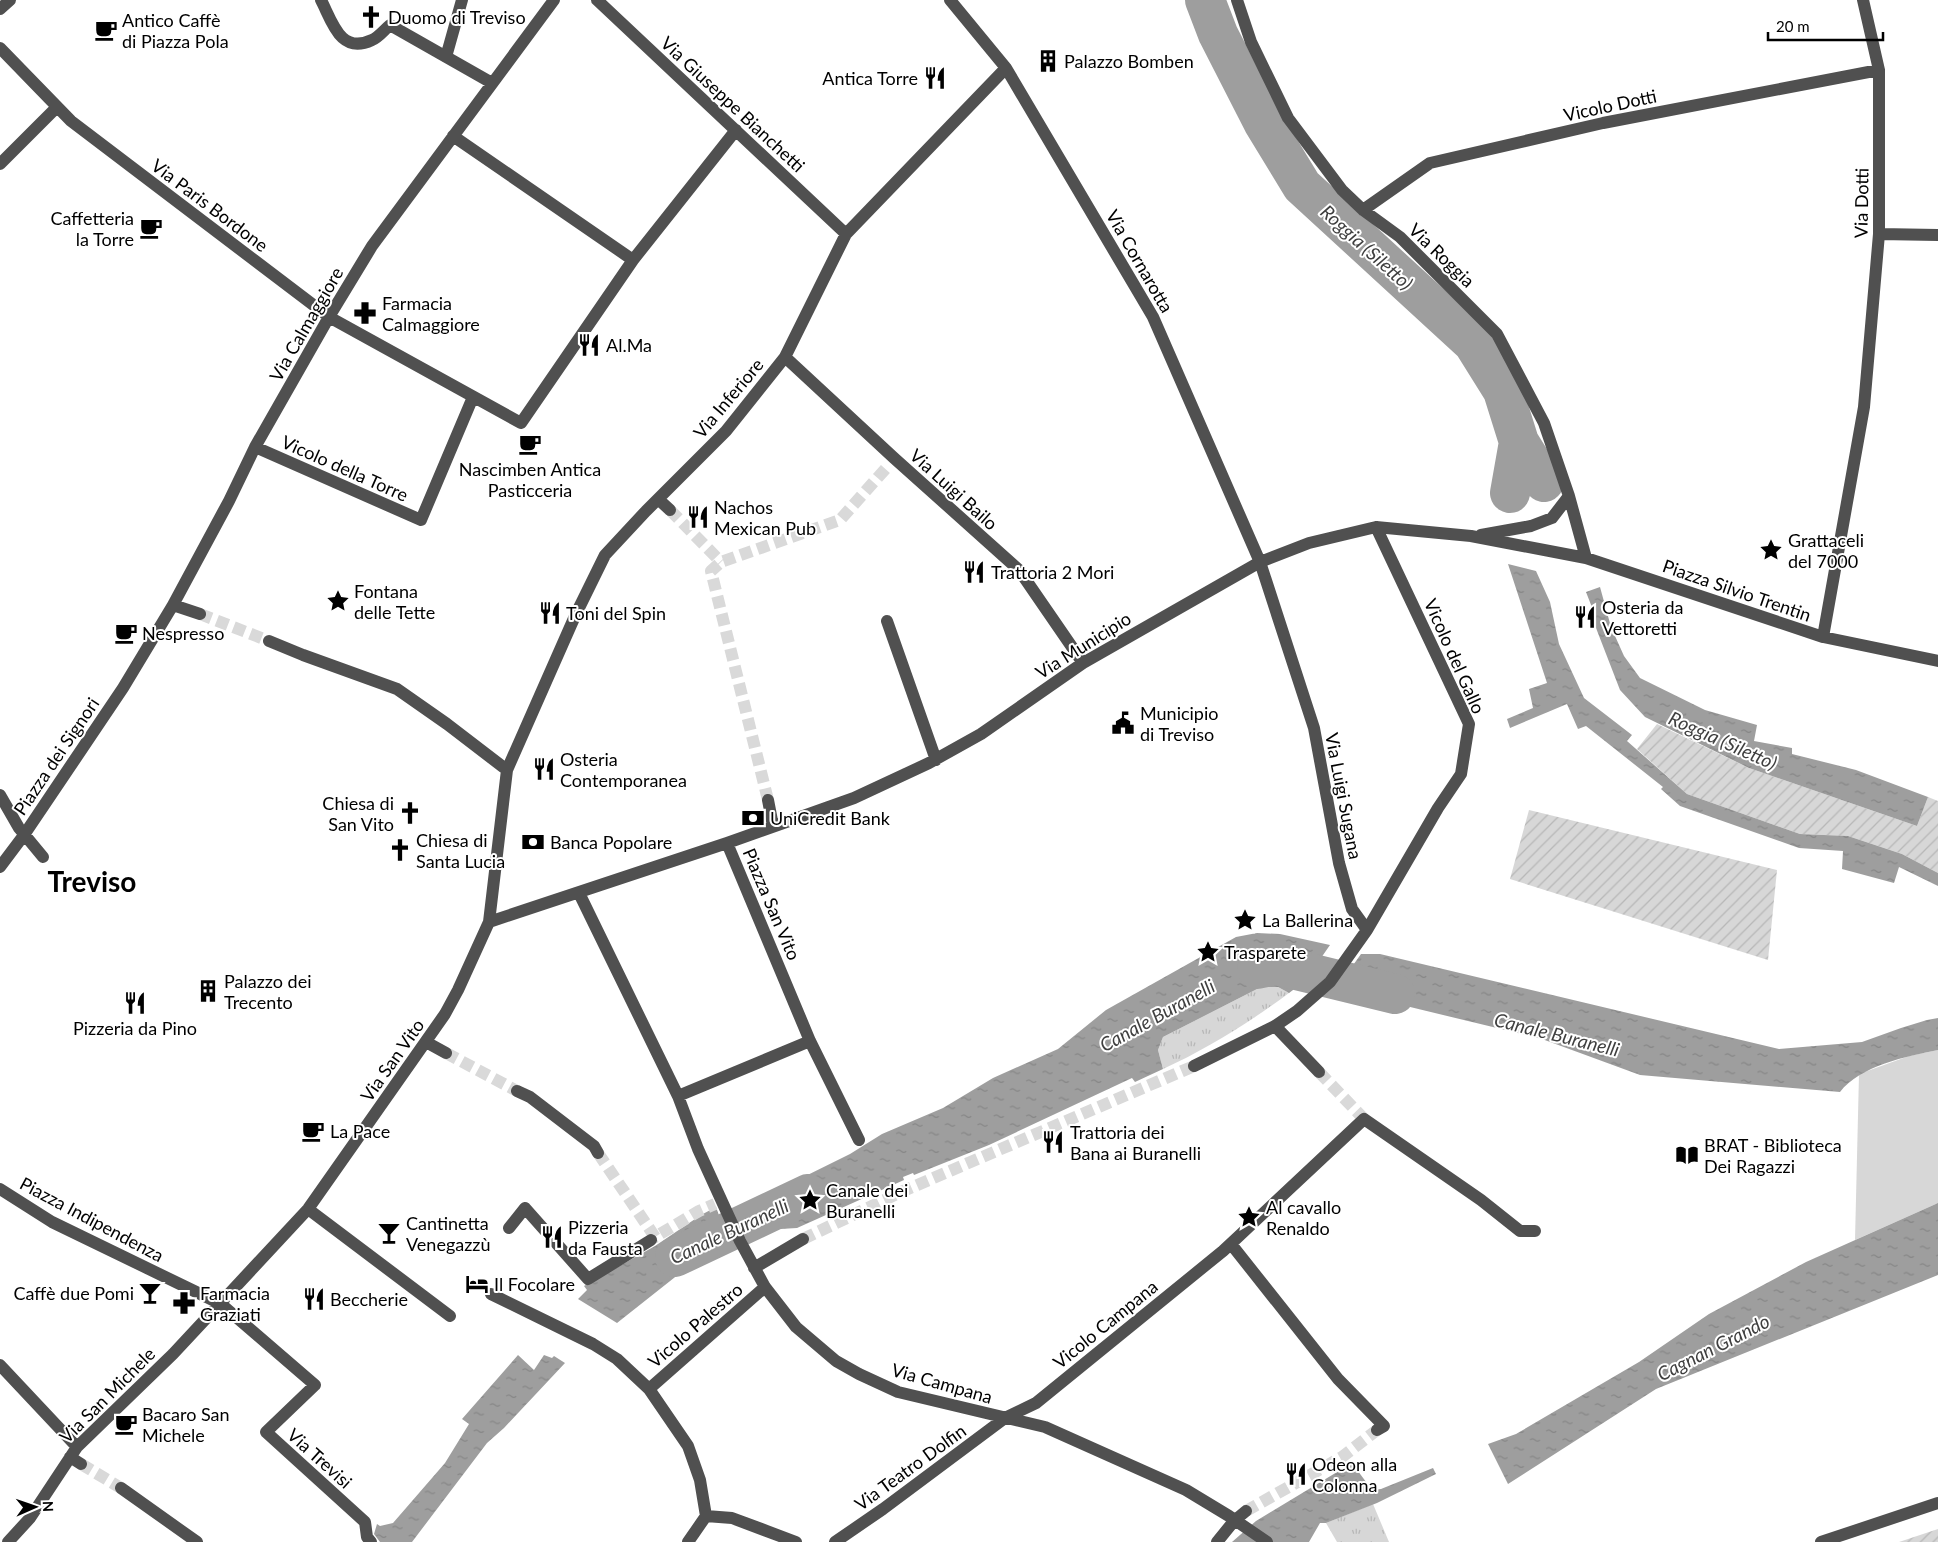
<svg xmlns="http://www.w3.org/2000/svg" width="1938" height="1542" viewBox="0 0 1938 1542" font-family="Lato,sans-serif">
	<style>
		.grass { fill: url(#grass-tufts) }
		.park { fill: #d7d7d7 }
		.garden { fill: url(#garden-furrows) }
		.water { fill: url(#water-ripples) }
		.lines { fill: none; stroke-linecap: round; stroke-linejoin: round }
		.canal { stroke: #9e9e9e; stroke-width: 40 }
		.minor-tunnel { stroke: #d9d9d9; stroke-width: 12; stroke-dasharray: 12 6; stroke-linecap: butt }
		.minor { stroke: #505050; stroke-width: 12 }
		.labels { text-anchor: middle; dominant-baseline: central; stroke-width: 4; stroke-linejoin: round; paint-order: stroke }
		.poi-label { font-size: 18px; fill: #000; stroke: #fff; text-anchor: start }
		.street-label { font-size: 18px; fill: #000; stroke: #fff }
		.water-label { font-size: 19px; font-style: italic; fill: #3f3f3f; stroke: #fff }
		.town-label { font-size: 28px; font-weight: bold; fill: #000; stroke: #fff }
	</style>
	<defs>
		<pattern id="grass-tufts" width="24" height="20" patternUnits="userSpaceOnUse" patternTransform="scale(1.25)"><rect width="24" height="20" fill="#d7d7d7"/><path d="M3 7l-1-3M5 7V3M7 7l1-3M15 17l-1-3M17 17v-4M19 17l1-3" fill="none" stroke="#b7b7b7"/></pattern>
		<pattern id="garden-furrows" width="10" height="10" patternUnits="userSpaceOnUse" patternTransform="scale(1.25)"><rect width="10" height="10" fill="#d7d7d7"/><path d="M-1 1l2-2M0 10L10 0M9 11l2-2" fill="none" stroke="#b7b7b7"/></pattern>
		<pattern id="water-ripples" width="26" height="14" patternUnits="userSpaceOnUse" patternTransform="scale(1.25)"><rect width="26" height="14" fill="#9e9e9e"/><path d="M2 4q2-2 4 0t4 0M15 11q2-2 4 0t4 0" fill="none" stroke="#868686"/></pattern>
	</defs>
	<rect width="100%" height="100%" fill="#fff"/>
	<!-- grass -->
	<path class="grass" d="M 1261,987 L 1278,987 L 1289,993 C 1250,1022 1207,1049 1163,1069 L 1158,1050 L 1163,1037 Z
		M 1373,1504 L 1389,1542 L 1337,1542 L 1326,1523 Z"/>
	<!-- park -->
	<path class="park" d="M 1938,1050 L 1938,1203 L 1855,1240 L 1859,1074 L 1909,1056 Z"/>
	<!-- garden -->
	<path class="garden" d="M 1657,724 L 1749,768 L 1917,826 L 1928,797 L 1938,801 L 1938,873 L 1902,854 L 1848,836 L 1800,834 L 1687,794 L 1637,749 Z
		M 1529,810 L 1777,870 L 1768,960 L 1510,879 Z
		M 1938,1529 L 1938,1542 L 1899,1542 Z"/>
	<!-- water -->
	<path class="water" d="M 1508,564 L 1536,571 L 1550,602 L 1559,644 L 1584,698 L 1632,735 L 1627,741 L 1687,794 L 1800,834 L 1848,836 L 1902,854 L 1938,873 L 1938,886 L 1899,867 L 1894,883 L 1842,869 L 1843,851 L 1799,848 L 1680,806 L 1661,789 L 1663,787 L 1586,726 L 1578,729 L 1567,704 L 1510,728 L 1507,719 L 1533,708 L 1529,689 L 1547,683 Z
		M 1600,587 L 1611,627 L 1624,656 L 1640,678 L 1705,710 L 1757,725 L 1754,741 L 1792,748 L 1792,754 L 1856,770 L 1928,797 L 1917,826 L 1749,768 L 1645,717 L 1620,690 L 1596,628 L 1593,610 L 1586,592 Z
		M 1257,933 L 1280,934 L 1330,945 L 1305,981 L 1289,993 L 1278,987 L 1261,987 L 1163,1037 L 1158,1050 L 1163,1069 L 1135,1082 L 1132,1078 L 989,1145 L 914,1175 L 913,1173 L 903,1177 L 904,1180 L 797,1228 L 763,1230 L 753,1202 L 850,1154 L 882,1134 L 943,1108 L 993,1078 L 1058,1049 L 1106,1010 L 1236,937 Z
		M 1361,954 L 1380,954 L 1779,1049 L 1862,1042 L 1901,1028 L 1927,1020 L 1938,1018 L 1938,1050 C 1907,1056 1860,1066 1840,1092 L 1640,1075 L 1542,1039 L 1336,989 Z
		M 1938,1203 L 1938,1275 L 1656,1389 L 1508,1484 L 1488,1444 L 1516,1434 L 1639,1362 L 1709,1314 L 1806,1262 Z
		M 716,1207 L 730,1246 L 684,1270 L 617,1323 L 578,1299 L 587,1290 L 584,1286 L 655,1246 L 701,1215 Z
		M 518,1355 L 534,1370 L 544,1355 L 552,1358 L 554,1356 L 565,1363 L 504,1428 L 487,1443 L 412,1542 L 380,1542 L 374,1534 L 377,1524 L 380,1526 L 393,1523 L 445,1463 L 469,1424 L 462,1419 Z
		M 1352,1463 L 1372,1490 L 1381,1489 L 1433,1468 L 1436,1474 L 1377,1503 L 1326,1523 L 1320,1523 L 1309,1542 L 1232,1542 L 1256,1521 Z"/>
	<g class="lines">
		<!-- canal -->
		<path class="canal" d="M 1205,0 L 1218,34 L 1263,122 L 1302,186 L 1473,343 L 1503,391 L 1519,442 L 1544,482
			M 1510,493 L 1519,442
			M 1257,969 L 1276,965 L 1395,994
			M 675,1257 L 808,1194"/>
		<!-- minor-tunnel -->
		<path class="minor-tunnel" d="M 670,510 L 721,562
			M 200,614 L 269,641
			M 768,800 L 711,571 L 721,562 L 840,520 L 888,466
			M 446,1053 L 517,1091
			M 1319,1072 L 1364,1119
			M 598,1153 L 655,1237 L 699,1211 L 715,1204
			M 803,1239 L 901,1192 L 1194,1066
			M 81,1464 L 121,1488
			M 1246,1511 L 1342,1457 L 1377,1430"/>
		<!-- minor -->
		<path class="minor" d="M 321,0 C 332,21 340,55 372,40 C 379,37 384,30 390,25 L 492,83
			M 597,0 L 846,234
			M 950,0 L 1006,68 L 1153,317 L 1260,562 L 1314,728 L 1339,863 L 1352,909 L 1367,930
			M 1237,0 L 1251,42 L 1288,118 L 1342,190 L 1363,210 L 1400,237 L 1497,334 L 1544,423 L 1569,496 L 1586,558
			M 0,9 L 10,0
			M 0,48 L 71,121 L 316,307 L 329,317 L 521,423 L 633,260
			M 446,57 L 462,0
			M 453,136 L 633,260 L 736,130
			M 0,164 L 57,107
			M 1363,210 L 1430,163 L 1603,123 L 1879,70
			M 1879,234 L 1938,235
			M 785,357 L 894,458 L 1019,570 L 1083,663
			M 255,447 L 421,520 L 473,397
			M 658,499 L 670,510
			M 1481,535 L 1531,526 L 1552,518 L 1569,496
			M 173,605 L 200,614
			M 887,621 L 936,760
			M 1823,637 L 1864,407 L 1879,234 L 1879,70 L 1863,0
			M 269,641 L 303,655 L 397,689 L 447,724 L 507,770
			M 0,795 L 19,828 L 43,857
			M 768,800 L 773,826
			M 727,843 L 810,1041 L 859,1140
			M 0,867 L 24,835 L 123,688 L 173,605 L 229,501 L 255,447 L 329,317 L 372,246 L 554,0
			M 579,893 L 678,1096 L 698,1149 L 740,1241 L 765,1287 L 796,1327 L 836,1361 L 859,1374 L 898,1392 L 1045,1427 L 1186,1490 L 1229,1516 L 1267,1542
			M 489,922 L 727,843 L 854,798 L 929,763 L 981,734 L 1083,663 L 1260,562 L 1309,543 L 1376,527 L 1471,536 L 1586,558 L 1823,637 L 1938,661
			M 1275,1026 L 1319,1072
			M 426,1042 L 446,1053
			M 1194,1066 L 1275,1026 L 1297,1011 L 1330,982 L 1367,930 L 1438,808 L 1461,774 L 1469,724 L 1376,527
			M 517,1091 L 530,1097 L 594,1146 L 598,1153
			M 678,1096 L 810,1041
			M 0,1189 L 52,1222 L 221,1304 L 315,1385 L 266,1432 L 365,1522 L 367,1537 L 371,1542
			M 308,1209 L 450,1316
			M 509,1228 L 525,1208 L 588,1279 L 651,1240
			M 1231,1244 L 1338,1379 L 1384,1426 L 1377,1430
			M 754,1268 L 803,1239
			M 491,1294 L 593,1344 L 617,1359 L 649,1389 L 688,1446 L 700,1480 L 706,1516 L 688,1542
			M 0,1365 L 77,1447
			M 649,1389 L 765,1287
			M 70,1457 L 81,1464
			M 121,1488 L 197,1542
			M 706,1516 L 732,1518 L 796,1542
			M 8,1542 L 30,1518 L 77,1447 L 173,1354 L 308,1209 L 445,1014 L 458,990 L 489,922 L 507,770 L 575,616 L 605,555 L 646,511 L 726,431 L 785,357 L 846,234 L 1006,68
			M 835,1542 L 883,1509 L 1005,1418 L 1036,1403 L 1223,1251 L 1364,1119 L 1481,1200 L 1520,1231 L 1535,1231
			M 1217,1542 L 1234,1521 L 1246,1511
			M 1821,1542 L 1938,1503"/>
	</g>
	<!-- icons -->
	<defs>
		<symbol id="church-bare" viewBox="-9 -9 18 18"><path d="M-1.2-6h2.4v3.5h3.3v2.4h-3.3V6h-2.4V-.1h-3.3v-2.4h3.3Z" fill="#000" stroke="#fff" stroke-width="2.5" paint-order="stroke"/></symbol>
		<symbol id="cafe-bare" viewBox="-9 -9 18 18"><path d="M-5.5-4.5H6V0H3Q3 3.5 0 3.5H-2.5Q-5.5 3.5-5.5 0ZM3-3.2v2h1.7v-2ZM-6 4.5H4V6H-6Z" fill="#000" stroke="#fff" stroke-width="2.5" paint-order="stroke"/></symbol>
		<symbol id="building-bare" viewBox="-9 -9 18 18"><path d="M-4-6H4V6H1V3H-1V6H-4ZM-2.5-4.3h1.7v1.8h-1.7ZM.8-4.3h1.7v1.8H.8ZM-2.5-1h1.7V.8h-1.7ZM.8-1h1.7V.8H.8Z" fill="#000" stroke="#fff" stroke-width="2.5" paint-order="stroke"/></symbol>
		<symbol id="restaurant-bare" viewBox="-9 -9 18 18"><path d="M-5-6h1v4h1v-4h1v4h1v-4h1v5L-1.5 .5V6h-2V.5L-5-1ZM5-6V6H3V1.5H1.5Q1.5-4 5-6Z" fill="#000" stroke="#fff" stroke-width="2.5" paint-order="stroke"/></symbol>
		<symbol id="pharmacy-bare" viewBox="-9 -9 18 18"><path d="M-2-6h4v4h4v4h-4v4h-4v-4h-4v-4h4Z" fill="#000" stroke="#fff" stroke-width="2.5" paint-order="stroke"/></symbol>
		<symbol id="sight-bare" viewBox="-9 -9 18 18"><path d="M0-6L1.8-2.2L6-1.7L2.9 1.2L3.7 5.4L0 3.3L-3.7 5.4L-2.9 1.2L-6-1.7L-1.8-2.2Z" fill="#000" stroke="#fff" stroke-width="2.5" paint-order="stroke"/></symbol>
		<symbol id="civic-bare" viewBox="-9 -9 18 18"><path d="M-.6-6.5H3V-4.5H.6V-3L4-1V1h2V6H-6V1h2V-1L-.6-3ZM-1.2 2.5V6h2.4V2.5Z" fill="#000" stroke="#fff" stroke-width="2.5" paint-order="stroke"/></symbol>
		<symbol id="bank-bare" viewBox="-9 -9 18 18"><path d="M-6-4H6V4H-6ZM0-2.3a2.3 2.3 0 1 0 0 4.6a2.3 2.3 0 1 0 0-4.6Z" fill="#000" stroke="#fff" stroke-width="2.5" paint-order="stroke"/></symbol>
		<symbol id="library-bare" viewBox="-9 -9 18 18"><path d="M-6-4Q-3-5.5-.7-3.5V5Q-3 3-6 4ZM6-4Q3-5.5 .7-3.5V5Q3 3 6 4Z" fill="#000" stroke="#fff" stroke-width="2.5" paint-order="stroke"/></symbol>
		<symbol id="bar-bare" viewBox="-9 -9 18 18"><path d="M-6-5H6L.8 .8V4.5H3.5V6h-7V4.5H-.8V.8Z" fill="#000" stroke="#fff" stroke-width="2.5" paint-order="stroke"/></symbol>
		<symbol id="hotel-bare" viewBox="-9 -9 18 18"><path d="M-6-4.5h1.5V1H6V5H4.5V3h-9V5H-6ZM-4 0a1.8 1.8 0 1 1 3.6 0ZM.5 0V-2.5h3Q6-2.5 6 0Z" fill="#000" stroke="#fff" stroke-width="2.5" paint-order="stroke"/></symbol>
	</defs>
	<g fill-rule="evenodd">
		<use href="#church-bare" x="355" y="1" width="32" height="32"/>
		<use href="#cafe-bare" x="90" y="14" width="32" height="32"/>
		<use href="#building-bare" x="1032" y="45" width="32" height="32"/>
		<use href="#restaurant-bare" x="919" y="62" width="32" height="32"/>
		<use href="#cafe-bare" x="135" y="212" width="32" height="32"/>
		<use href="#pharmacy-bare" x="349" y="297" width="32" height="32"/>
		<use href="#restaurant-bare" x="573" y="329" width="32" height="32"/>
		<use href="#cafe-bare" x="514" y="428" width="32" height="32"/>
		<use href="#restaurant-bare" x="682" y="501" width="32" height="32"/>
		<use href="#sight-bare" x="1755" y="534" width="32" height="32"/>
		<use href="#restaurant-bare" x="958" y="556" width="32" height="32"/>
		<use href="#sight-bare" x="322" y="585" width="32" height="32"/>
		<use href="#restaurant-bare" x="534" y="597" width="32" height="32"/>
		<use href="#restaurant-bare" x="1569" y="601" width="32" height="32"/>
		<use href="#cafe-bare" x="110" y="617" width="32" height="32"/>
		<use href="#civic-bare" x="1107" y="707" width="32" height="32"/>
		<use href="#restaurant-bare" x="528" y="753" width="32" height="32"/>
		<use href="#church-bare" x="394" y="797" width="32" height="32"/>
		<use href="#bank-bare" x="737" y="802" width="32" height="32"/>
		<use href="#bank-bare" x="517" y="826" width="32" height="32"/>
		<use href="#church-bare" x="384" y="834" width="32" height="32"/>
		<use href="#sight-bare" x="1229" y="904" width="32" height="32"/>
		<use href="#sight-bare" x="1192" y="936" width="32" height="32"/>
		<use href="#building-bare" x="192" y="975" width="32" height="32"/>
		<use href="#restaurant-bare" x="119" y="987" width="32" height="32"/>
		<use href="#cafe-bare" x="297" y="1115" width="32" height="32"/>
		<use href="#restaurant-bare" x="1037" y="1126" width="32" height="32"/>
		<use href="#library-bare" x="1671" y="1139" width="32" height="32"/>
		<use href="#sight-bare" x="794" y="1184" width="32" height="32"/>
		<use href="#sight-bare" x="1233" y="1201" width="32" height="32"/>
		<use href="#bar-bare" x="373" y="1217" width="32" height="32"/>
		<use href="#restaurant-bare" x="536" y="1221" width="32" height="32"/>
		<use href="#hotel-bare" x="461" y="1268" width="32" height="32"/>
		<use href="#bar-bare" x="134" y="1277" width="32" height="32"/>
		<use href="#restaurant-bare" x="298" y="1283" width="32" height="32"/>
		<use href="#pharmacy-bare" x="168" y="1287" width="32" height="32"/>
		<use href="#cafe-bare" x="110" y="1408" width="32" height="32"/>
		<use href="#restaurant-bare" x="1280" y="1458" width="32" height="32"/>
	</g>
	<g class="labels">
		<!-- poi labels -->
		<g class="poi-label">
			<text x="388" y="17">Duomo di Treviso</text>
			<text x="122" y="20">Antico Caffè<tspan x="122" dy="21">di Piazza Pola</tspan></text>
			<text x="1064" y="61">Palazzo Bomben</text>
			<text x="918" y="78" text-anchor="end">Antica Torre</text>
			<text x="134" y="218" text-anchor="end">Caffetteria<tspan x="134" dy="21">la Torre</tspan></text>
			<text x="382" y="303">Farmacia<tspan x="382" dy="21">Calmaggiore</tspan></text>
			<text x="606" y="345">Al.Ma</text>
			<text x="530" y="469" text-anchor="middle">Nascimben Antica<tspan x="530" dy="21">Pasticceria</tspan></text>
			<text x="714" y="507">Nachos<tspan x="714" dy="21">Mexican Pub</tspan></text>
			<text x="1788" y="540">Grattaceli<tspan x="1788" dy="21">del 7000</tspan></text>
			<text x="991" y="572">Trattoria 2 Mori</text>
			<text x="354" y="591">Fontana<tspan x="354" dy="21">delle Tette</tspan></text>
			<text x="1602" y="607">Osteria da<tspan x="1602" dy="21">Vettoretti</tspan></text>
			<text x="566" y="613">Toni del Spin</text>
			<text x="142" y="633">Nespresso</text>
			<text x="1140" y="713">Municipio<tspan x="1140" dy="21">di Treviso</tspan></text>
			<text x="560" y="759">Osteria<tspan x="560" dy="21">Contemporanea</tspan></text>
			<text x="394" y="803" text-anchor="end">Chiesa di<tspan x="394" dy="21">San Vito</tspan></text>
			<text x="770" y="818">UniCredit Bank</text>
			<text x="416" y="840">Chiesa di<tspan x="416" dy="21">Santa Lucia</tspan></text>
			<text x="550" y="842">Banca Popolare</text>
			<text x="1262" y="920">La Ballerina</text>
			<text x="1224" y="952">Trasparete</text>
			<text x="224" y="981">Palazzo dei<tspan x="224" dy="21">Trecento</tspan></text>
			<text x="135" y="1028" text-anchor="middle">Pizzeria da Pino</text>
			<text x="330" y="1131">La Pace</text>
			<text x="1070" y="1132">Trattoria dei<tspan x="1070" dy="21">Bana ai Buranelli</tspan></text>
			<text x="1704" y="1145">BRAT - Biblioteca<tspan x="1704" dy="21">Dei Ragazzi</tspan></text>
			<text x="826" y="1190">Canale dei<tspan x="826" dy="21">Buranelli</tspan></text>
			<text x="1266" y="1207">Al cavallo<tspan x="1266" dy="21">Renaldo</tspan></text>
			<text x="406" y="1223">Cantinetta<tspan x="406" dy="21">Venegazzù</tspan></text>
			<text x="568" y="1227">Pizzeria<tspan x="568" dy="21">da Fausta</tspan></text>
			<text x="494" y="1284">Il Focolare</text>
			<text x="134" y="1293" text-anchor="end">Caffè due Pomi</text>
			<text x="200" y="1293">Farmacia<tspan x="200" dy="21">Graziati</tspan></text>
			<text x="330" y="1299">Beccherie</text>
			<text x="142" y="1414">Bacaro San<tspan x="142" dy="21">Michele</tspan></text>
			<text x="1312" y="1464">Odeon alla<tspan x="1312" dy="21">Colonna</tspan></text>
		</g>
		<!-- street labels -->
		<g class="street-label">
			<text transform="translate(733 104) rotate(43)">Via Giuseppe Bianchetti</text>
			<text transform="translate(1610 105) rotate(-12)">Vicolo Dotti</text>
			<text transform="translate(1861 203) rotate(-89)">Via Dotti</text>
			<text transform="translate(210 205) rotate(37)">Via Paris Bordone</text>
			<text transform="translate(1442 255) rotate(44)">Via Roggia</text>
			<text transform="translate(1140 261) rotate(60)">Via Cornarotta</text>
			<text transform="translate(306 324) rotate(-60)">Via Calmaggiore</text>
			<text transform="translate(728 398) rotate(-50)">Via Inferiore</text>
			<text transform="translate(345 468) rotate(24)">Vicolo della Torre</text>
			<text transform="translate(954 489) rotate(42)">Via Luigi Bailo</text>
			<text transform="translate(1737 590) rotate(19)">Piazza Silvio Trentin</text>
			<text transform="translate(1083 645) rotate(-32)">Via Municipio</text>
			<text transform="translate(1455 656) rotate(66)">Vicolo del Gallo</text>
			<text transform="translate(56 756) rotate(-56)">Piazza dei Signori</text>
			<text transform="translate(1344 796) rotate(79)">Via Luigi Sugana</text>
			<text transform="translate(772 904) rotate(67)">Piazza San Vito</text>
			<text transform="translate(392 1060) rotate(-55)">Via San Vito</text>
			<text transform="translate(92 1219) rotate(28)">Piazza Indipendenza</text>
			<text transform="translate(1105 1324) rotate(-39)">Vicolo Campana</text>
			<text transform="translate(695 1325) rotate(-41)">Vicolo Palestro</text>
			<text transform="translate(942 1383) rotate(16)">Via Campana</text>
			<text transform="translate(107 1395) rotate(-45)">Via San Michele</text>
			<text transform="translate(320 1458) rotate(42)">Via Trevisi</text>
			<text transform="translate(910 1467) rotate(-36)">Via Teatro Dolfin</text>
		</g>
		<!-- water labels -->
		<g class="water-label">
			<text transform="translate(1367 247) rotate(42)">Roggia (Siletto)</text>
			<text transform="translate(1723 740) rotate(24)">Roggia (Siletto)</text>
			<text transform="translate(1157 1015) rotate(-29)">Canale Buranelli</text>
			<text transform="translate(1557 1034) rotate(14)">Canale Buranelli</text>
			<text transform="translate(729 1231) rotate(-25)">Canale Buranelli</text>
			<text transform="translate(1713 1347) rotate(-27)">Cagnan Grando</text>
		</g>
		<!-- town labels -->
		<g class="town-label">
			<text x="92" y="881">Treviso</text>
		</g>
	</g>
	<!-- north arrow -->
	<g transform="translate(35 1507) rotate(88)" stroke="#ffffff" stroke-width="4" paint-order="stroke">
	<path d="M0-4L9 19L0 12L-9 19Z" fill="#000000"/>
	<text y="-8" font-size="14" font-weight="bold" text-anchor="middle" fill="#000000">N</text>
	</g>
	<!-- scale -->
	<path d="M1768 32v8h115v-8" fill="none" stroke="#000000" stroke-width="2.5"/>
	<text x="1776" y="32" font-size="15" fill="#000000" stroke="#ffffff" stroke-width="4" paint-order="stroke">20 m</text>
</svg>
